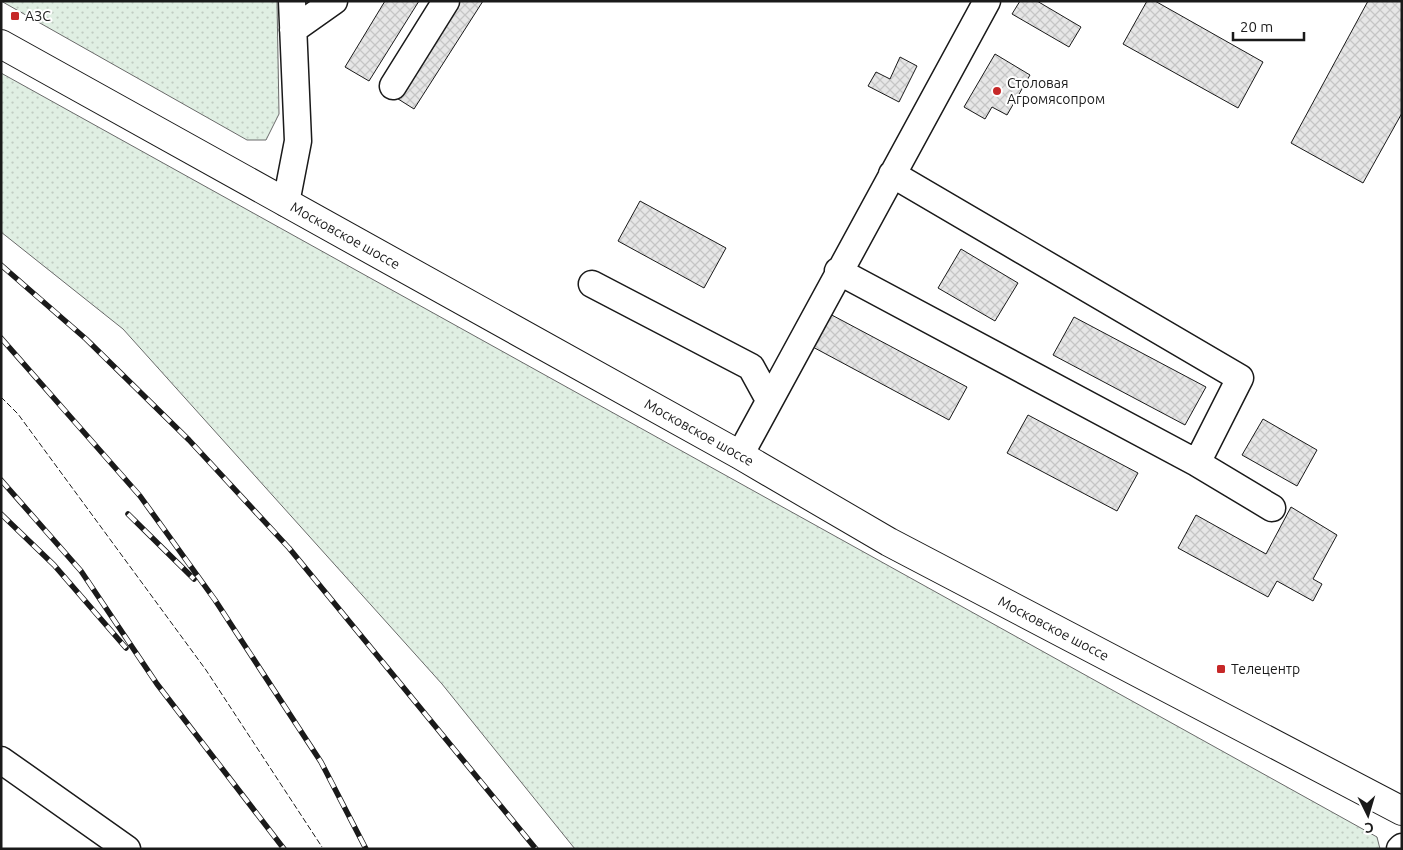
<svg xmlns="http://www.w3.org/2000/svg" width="1403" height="850" viewBox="0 0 1403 850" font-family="Ubuntu,sans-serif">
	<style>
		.grass { fill: url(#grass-dots); stroke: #6a6a6a }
		.building { fill: url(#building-cross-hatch); stroke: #1a1a1a }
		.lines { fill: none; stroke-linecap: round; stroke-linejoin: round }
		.minor-casing { stroke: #1a1a1a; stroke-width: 29 }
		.major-casing { stroke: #1a1a1a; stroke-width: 30 }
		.minor { stroke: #fff; stroke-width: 26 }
		.major { stroke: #fff; stroke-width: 28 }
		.rail-casing { stroke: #1a1a1a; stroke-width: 5.5 }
		.rail { stroke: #fff; stroke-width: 4; stroke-dasharray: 11; stroke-linecap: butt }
		.fence { stroke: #1a1a1a; stroke-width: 1; stroke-dasharray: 6 2.5; stroke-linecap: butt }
		.poi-dot { fill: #c62828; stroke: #fff; stroke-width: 2 }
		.labels { text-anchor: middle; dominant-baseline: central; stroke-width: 4; stroke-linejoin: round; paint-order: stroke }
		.poi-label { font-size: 14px; fill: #1a1a1a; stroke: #fff; text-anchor: start }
		.street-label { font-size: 14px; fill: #1a1a1a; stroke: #fff }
	</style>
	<defs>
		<pattern id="grass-dots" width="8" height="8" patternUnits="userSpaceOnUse" patternTransform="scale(1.25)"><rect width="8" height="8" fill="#e0efe3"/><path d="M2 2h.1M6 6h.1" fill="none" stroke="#c0ccc2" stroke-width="1.8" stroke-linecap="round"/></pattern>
		<pattern id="building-cross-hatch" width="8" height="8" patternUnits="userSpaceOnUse" patternTransform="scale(1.25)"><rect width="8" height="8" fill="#e6e6e6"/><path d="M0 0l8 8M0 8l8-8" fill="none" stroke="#c5c5c5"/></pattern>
	</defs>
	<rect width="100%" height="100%" fill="#fff"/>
	<!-- grass -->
	<path class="grass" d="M 1,1 L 277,1 L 279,114 L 266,140 L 247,140 Z
		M 1,73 L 1377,837 L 1380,849 L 575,849 L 442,684 L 123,329 L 1,232 Z"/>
	<!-- building -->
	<path class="building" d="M 385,1 L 419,1 L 369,81 L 345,67 Z
		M 455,1 L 483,1 L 414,109 L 395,97 Z
		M 1020,1 L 1037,1 L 1081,27 L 1069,47 L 1012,14 Z
		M 1147,1 L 1155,1 L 1263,62 L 1238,108 L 1123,44 Z
		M 1368,1 L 1402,1 L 1402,113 L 1363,183 L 1291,143 Z
		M 995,54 L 1030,75 L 1007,115 L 992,107 L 985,119 L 964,107 Z
		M 900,57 L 917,66 L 899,102 L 868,86 L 876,72 L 890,79 Z
		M 640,201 L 726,248 L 704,288 L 618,241 Z
		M 961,249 L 1018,283 L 995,321 L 938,288 Z
		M 828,313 L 967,387 L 949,420 L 811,346 Z
		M 1074,317 L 1206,387 L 1185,425 L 1053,355 Z
		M 1028,415 L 1138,473 L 1117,511 L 1007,453 Z
		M 1263,419 L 1317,450 L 1297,486 L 1242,455 Z
		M 1291,507 L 1337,535 L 1313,579 L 1322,584 L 1313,601 L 1277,581 L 1268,597 L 1178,548 L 1196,515 L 1266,554 Z"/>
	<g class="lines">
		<defs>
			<path id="minor" d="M 293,30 L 334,1
				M 393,86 L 446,1
				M 286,203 L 298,141 L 292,1
				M 838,271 L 1197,463 L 1240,378 L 892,174
				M 592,284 L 751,367 L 768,398
				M 740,455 L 987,1
				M 1197,463 L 1272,508
				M 1,760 L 127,849
				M 1400,849 L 1402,847"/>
			<g id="major">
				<path id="s1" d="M 1,44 L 740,455 L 889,542 L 1402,811"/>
			</g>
		</defs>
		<!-- minor casing -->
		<use href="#minor" class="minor-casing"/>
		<!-- major casing -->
		<use href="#major" class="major-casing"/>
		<!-- minor -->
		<use href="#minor" class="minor"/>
		<!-- major -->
		<use href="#major" class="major"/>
		<defs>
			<path id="rail" d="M 1,265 L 86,339 L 189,440 L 289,548 L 536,849
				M 1,338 L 140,496 L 215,600 L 321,762 L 366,849
				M 1,480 L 81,571 L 157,684 L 284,849
				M 1,514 L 54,565 L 126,648
				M 128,514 L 194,579"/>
		</defs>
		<!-- rail casing -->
		<use href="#rail" class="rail-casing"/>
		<!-- rail -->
		<use href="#rail" class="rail"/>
		<!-- fence -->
		<path class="fence" d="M 1,397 L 18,414 L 206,670 L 322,847"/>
	</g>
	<!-- markers -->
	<g class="poi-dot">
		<rect x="10" y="11" width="10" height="10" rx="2.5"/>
		<circle cx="997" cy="91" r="5"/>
		<rect x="1216" y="664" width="10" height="10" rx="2.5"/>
	</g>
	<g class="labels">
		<!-- poi labels -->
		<g class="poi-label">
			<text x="25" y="16">АЗС</text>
			<text x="1007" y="83">Столовая<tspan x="1007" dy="16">Агромясопром</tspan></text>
			<text x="1231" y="669">Телецентр</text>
		</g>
		<!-- street labels -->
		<g class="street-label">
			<text stroke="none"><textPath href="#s1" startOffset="394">Московское шоссе</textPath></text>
			<text stroke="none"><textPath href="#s1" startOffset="799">Московское шоссе</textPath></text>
			<text stroke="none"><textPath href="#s1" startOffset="1204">Московское шоссе</textPath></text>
		</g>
	</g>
	<!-- border -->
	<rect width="1403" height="850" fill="none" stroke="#1a1a1a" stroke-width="5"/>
	<!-- north arrow -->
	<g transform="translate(1368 815) rotate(175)" stroke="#ffffff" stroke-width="4" paint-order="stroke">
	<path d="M0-4L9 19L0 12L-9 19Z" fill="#1a1a1a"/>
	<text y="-8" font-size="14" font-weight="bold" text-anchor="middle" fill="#1a1a1a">С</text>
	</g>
	<!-- scale -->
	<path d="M1233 32v8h71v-8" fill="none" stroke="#1a1a1a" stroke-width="2.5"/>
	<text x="1240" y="32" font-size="15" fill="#1a1a1a" stroke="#ffffff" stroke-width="4" paint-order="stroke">20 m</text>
</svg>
